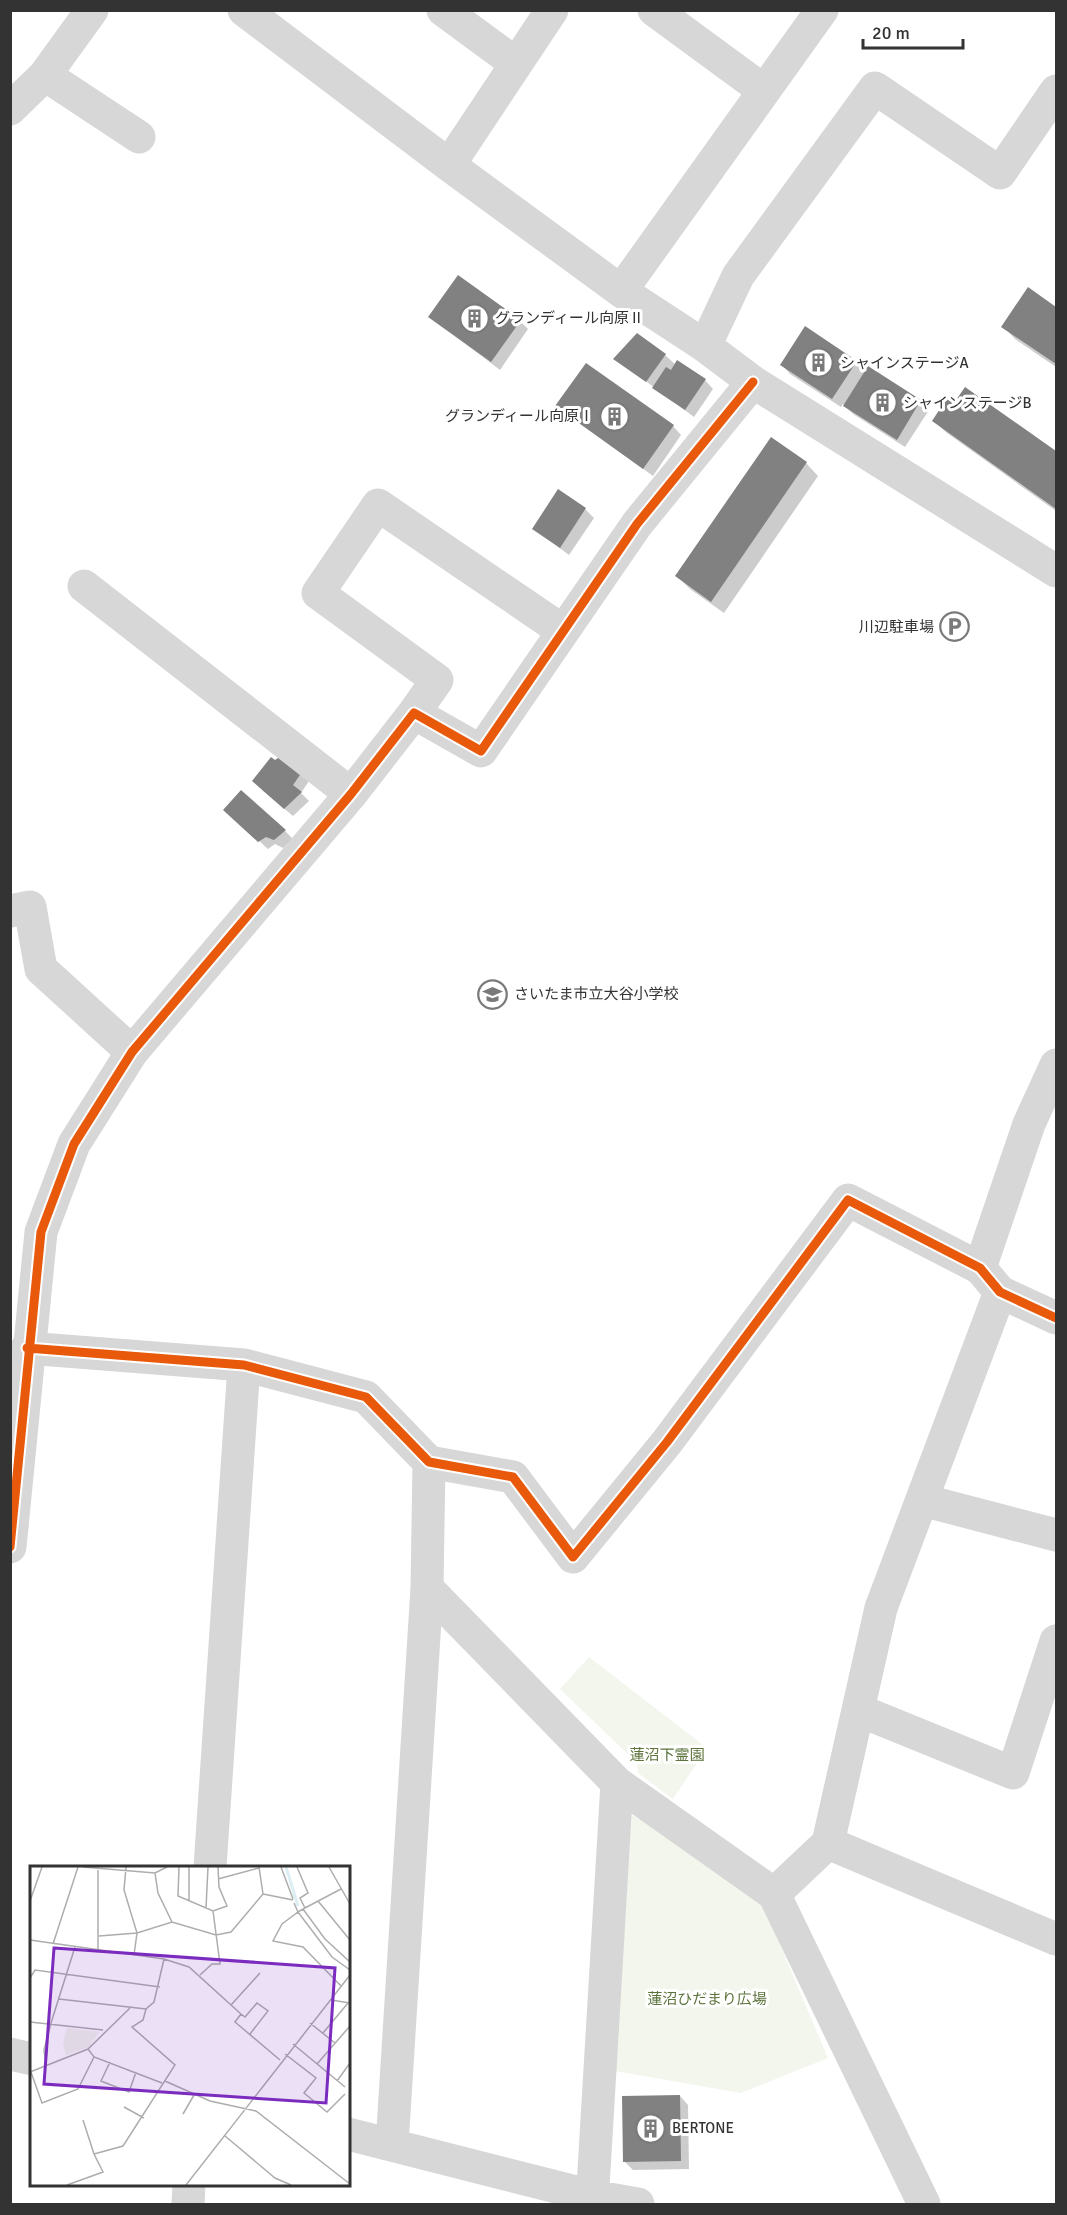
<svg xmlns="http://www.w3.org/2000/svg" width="1067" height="2215" viewBox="0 0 1067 2215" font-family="Signika,'Noto Sans JP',sans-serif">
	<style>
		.green { fill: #f2f6ed }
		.shadow { fill: #0003 }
		.building { fill: #818181 }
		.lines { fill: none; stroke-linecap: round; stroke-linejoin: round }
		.minor { stroke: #d7d7d7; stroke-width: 33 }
		.tertiary { stroke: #d7d7d7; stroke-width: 33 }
		.cycleway-casing { stroke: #fff; stroke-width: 13 }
		.cycleway { stroke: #e8590c; stroke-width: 9 }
		.labels { text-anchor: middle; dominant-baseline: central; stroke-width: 6; stroke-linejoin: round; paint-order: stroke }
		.poi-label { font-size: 15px; fill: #333; stroke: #fff; text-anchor: start }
		.park-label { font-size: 15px; fill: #5d733c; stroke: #fff }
		.inset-river { fill: none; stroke: #dceef4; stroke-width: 3 }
		.inset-road { fill: none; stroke: #adadad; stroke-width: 1.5 }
		.view { fill: #7b2cbf; fill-opacity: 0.15; stroke: #7b2cbf; stroke-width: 3 }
		.inset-edge { fill: none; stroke: #333; stroke-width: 3 }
	</style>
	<rect width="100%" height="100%" fill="#fff"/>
	<!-- green -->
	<path class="green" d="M 589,1657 L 707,1748 L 673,1799 L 638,1773 L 637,1763 L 560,1689 Z
		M 632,1815 L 755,1886 L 828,2058 L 741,2093 L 615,2071 Z"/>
	<!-- shadow -->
	<path class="shadow" d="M 1028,289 L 1056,309 L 1056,367 L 1015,339 L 1003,326 Z
		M 430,317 L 520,321 L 528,329 L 500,370 Z
		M 805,328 L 857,362 L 866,372 L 920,401 L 929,410 L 905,447 L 853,414 L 843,404 L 841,407 L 790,374 L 782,365 Z
		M 665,355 L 676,365 L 705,380 L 713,389 L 694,417 L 616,359 Z
		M 966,389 L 1056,453 L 1056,511 L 947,433 L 934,421 L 955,406 Z
		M 557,406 L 673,426 L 681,435 L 653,476 Z
		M 806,463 L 818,476 L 724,613 L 690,589 L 677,576 Z
		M 585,509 L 594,518 L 569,555 L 534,529 Z
		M 281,758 L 309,781 L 301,793 L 309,801 L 293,816 L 262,790 Z
		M 234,818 L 285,831 L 293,839 L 283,848 L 275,844 L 268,849 Z
		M 680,2096 L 688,2105 L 689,2169 L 633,2170 L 624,2161 Z"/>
	<!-- building -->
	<path class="building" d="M 458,275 L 521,320 L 491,362 L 428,317 Z
		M 1028,287 L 1056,307 L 1056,364 L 1001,327 Z
		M 805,326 L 857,361 L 832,399 L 780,365 Z
		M 637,333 L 666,354 L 646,382 L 613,359 Z
		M 677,360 L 706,379 L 685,410 L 652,388 L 666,367 L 671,370 Z
		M 586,363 L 674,425 L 643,469 L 555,406 Z
		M 868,366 L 921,400 L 897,440 L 843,406 Z
		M 965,387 L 1056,451 L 1056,509 L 932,421 L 947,398 L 954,403 Z
		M 771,437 L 807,462 L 711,602 L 675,576 Z
		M 558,489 L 586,508 L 560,548 L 532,529 Z
		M 281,756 L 302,772 L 293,785 L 302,792 L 284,809 L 252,781 L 271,757 L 275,760 Z
		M 241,790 L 286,830 L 274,840 L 266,837 L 258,842 L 223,810 Z
		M 680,2095 L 681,2161 L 623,2162 L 622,2096 Z"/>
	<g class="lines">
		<!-- minor -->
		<path class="minor" d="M 244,10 L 449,165 L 621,291 L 705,346 L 753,382 L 1056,571
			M 443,10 L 515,63
			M 654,10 L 763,90
			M 45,75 L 139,137
			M 10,109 L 45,75 L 92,10
			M 449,165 L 552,10
			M 621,291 L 822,10
			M 705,346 L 738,276 L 875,88 L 1000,173 L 1056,91
			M 84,586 L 351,794
			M 414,713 L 437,680 L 318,593 L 378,505 L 563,631
			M 10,911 L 30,907 L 41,969 L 132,1052
			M 27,1348 L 244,1365 L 366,1397 L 429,1462 L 513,1477 L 573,1557 L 667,1442 L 848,1200 L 980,1268 L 1000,1292 L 1056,1318
			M 922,1500 L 1056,1535
			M 10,1547 L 41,1232 L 74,1144 L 132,1052 L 351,794 L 414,713 L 481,751 L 637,524 L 753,382
			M 427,1588 L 617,1783 L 774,1894 L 924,2204
			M 858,1710 L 1013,1773 L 1056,1641
			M 828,1843 L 1056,1939
			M 210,1867 L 244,1365
			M 774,1894 L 828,1843 L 881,1608 L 1000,1292
			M 10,2054 L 32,2059
			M 348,2134 L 592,2196 L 638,2204
			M 392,2145 L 427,1588 L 429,1462
			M 188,2204 L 189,2184
			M 592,2204 L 617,1783"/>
		<!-- tertiary -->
		<path class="tertiary" d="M 980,1268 L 1029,1124 L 1056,1065"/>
		<defs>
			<path id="cycleway" d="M 27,1348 L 244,1365 L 366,1397 L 429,1462 L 513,1477 L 573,1557 L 667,1442 L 848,1200 L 980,1268 L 1000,1292 L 1056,1318
				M 10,1547 L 41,1232 L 74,1144 L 132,1052 L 351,794 L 414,713 L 481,751 L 637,524 L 753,382"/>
		</defs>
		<!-- cycleway casing -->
		<use href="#cycleway" class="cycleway-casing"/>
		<!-- cycleway -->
		<use href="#cycleway" class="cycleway"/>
	</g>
	<!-- icons -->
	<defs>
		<symbol id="building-ring" viewBox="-11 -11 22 22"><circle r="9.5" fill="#fff" stroke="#7a7a7a" stroke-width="1.5"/><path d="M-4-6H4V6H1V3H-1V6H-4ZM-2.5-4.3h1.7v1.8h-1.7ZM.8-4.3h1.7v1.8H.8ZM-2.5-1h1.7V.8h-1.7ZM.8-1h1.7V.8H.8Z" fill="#7a7a7a"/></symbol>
		<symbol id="parking-ring" viewBox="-11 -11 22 22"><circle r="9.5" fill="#fff" stroke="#7a7a7a" stroke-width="1.5"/><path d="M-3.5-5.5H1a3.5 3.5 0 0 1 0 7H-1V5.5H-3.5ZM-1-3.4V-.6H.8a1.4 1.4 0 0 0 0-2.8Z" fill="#7a7a7a"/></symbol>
		<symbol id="school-ring" viewBox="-11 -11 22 22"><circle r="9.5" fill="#fff" stroke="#7a7a7a" stroke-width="1.5"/><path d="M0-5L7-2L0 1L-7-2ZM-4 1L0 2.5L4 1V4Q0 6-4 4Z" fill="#7a7a7a"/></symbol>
	</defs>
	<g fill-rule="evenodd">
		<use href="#building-ring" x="458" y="302" width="33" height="33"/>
		<use href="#building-ring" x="802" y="346" width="33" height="33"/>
		<use href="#building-ring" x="866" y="386" width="33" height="33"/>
		<use href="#building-ring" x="598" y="400" width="33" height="33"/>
		<use href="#parking-ring" x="938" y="610" width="33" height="33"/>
		<use href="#school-ring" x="476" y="978" width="33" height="33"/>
		<use href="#building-ring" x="634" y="2112" width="33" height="33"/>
	</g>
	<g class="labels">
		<!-- poi labels -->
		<g class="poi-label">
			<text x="495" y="318">グランディール向原Ⅱ</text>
			<text x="840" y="363">シャインステージA</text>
			<text x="903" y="403">シャインステージB</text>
			<text x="594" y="416" text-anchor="end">グランディール向原Ⅰ</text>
			<text x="934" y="627" text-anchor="end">川辺駐車場</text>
			<text x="514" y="994">さいたま市立大谷小学校</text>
			<text x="672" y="2128">BERTONE</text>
		</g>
		<!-- park labels -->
		<g class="park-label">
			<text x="667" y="1755">蓮沼下霊園</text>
			<text x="707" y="1999">蓮沼ひだまり広場</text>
		</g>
	</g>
	<!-- overview -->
	<g transform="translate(30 1866)">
		<rect width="320" height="320" fill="#fff"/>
		<path d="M 37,162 L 69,166 L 59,181 L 36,189 L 33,177 Z" fill="#f2f6ed"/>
		<path class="inset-river" d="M 256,1 L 268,40"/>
		<path class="inset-road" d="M 53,1 L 125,7 L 137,1M 96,1 L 94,24 L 107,67 L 104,89M 149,1 L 148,30 L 183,45 L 197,40 L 189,21 L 188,1M 159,1 L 159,34M 251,1 L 263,33M 267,1 L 278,27 L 270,32 L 275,42M 299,1 L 320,38M 125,7 L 128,27 L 142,56M 188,13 L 229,2M 233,28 L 263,34M 0,35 L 12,1M 288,35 L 320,74M 264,37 L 268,46 L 273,43 L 295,73 L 320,96M 176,42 L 178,1M 273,43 L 311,23M 69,70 L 107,67 L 142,56 L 186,69 L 201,66 L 233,28 L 229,1M 0,74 L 134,93 L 159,101 L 211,148 L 205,156 L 250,194M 23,78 L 48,1M 68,84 L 68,4M 170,109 L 182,98 L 190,98 L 183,45M 0,112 L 5,104 L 130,121M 311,120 L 273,81 L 243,75 L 252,58 L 268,46 L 302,91 L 320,104M 29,133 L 116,143M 301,134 L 320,137M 201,139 L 230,107M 211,148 L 215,151 L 227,137 L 238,145 L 220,168M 0,156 L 73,164M 280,157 L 305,177M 293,167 L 318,137M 263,178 L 315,221M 58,183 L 64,191 L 132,217M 255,188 L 286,212 L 274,227 L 297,246 L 315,228M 80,196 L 71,215 L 99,226 L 106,206M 287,198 L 320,160M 16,200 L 14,184 L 21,157 L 45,81M 0,206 L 58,183 L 100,142M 1,206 L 12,237 L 48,223 L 64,191M 135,215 L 180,235 L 226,245 L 320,318M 307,215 L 320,197M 94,241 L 114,252M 153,248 L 164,229M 53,254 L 64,288M 195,270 L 245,312 L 261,319M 37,319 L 73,306 L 64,288 L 93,280 L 145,199 L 102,161 L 113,154 L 116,143 L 124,136 L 134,93M 156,319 L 320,109"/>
		<path class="view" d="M 24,82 L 305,102 L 296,237 L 14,218 Z"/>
		<rect width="320" height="320" class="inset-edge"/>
	</g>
	<!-- border -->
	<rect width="1067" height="2215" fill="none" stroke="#333333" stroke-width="24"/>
	<!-- scale -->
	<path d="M863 39v9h100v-9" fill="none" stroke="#333333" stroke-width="3"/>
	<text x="872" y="39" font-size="18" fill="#333333" stroke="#ffffff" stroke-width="4.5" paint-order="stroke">20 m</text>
</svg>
